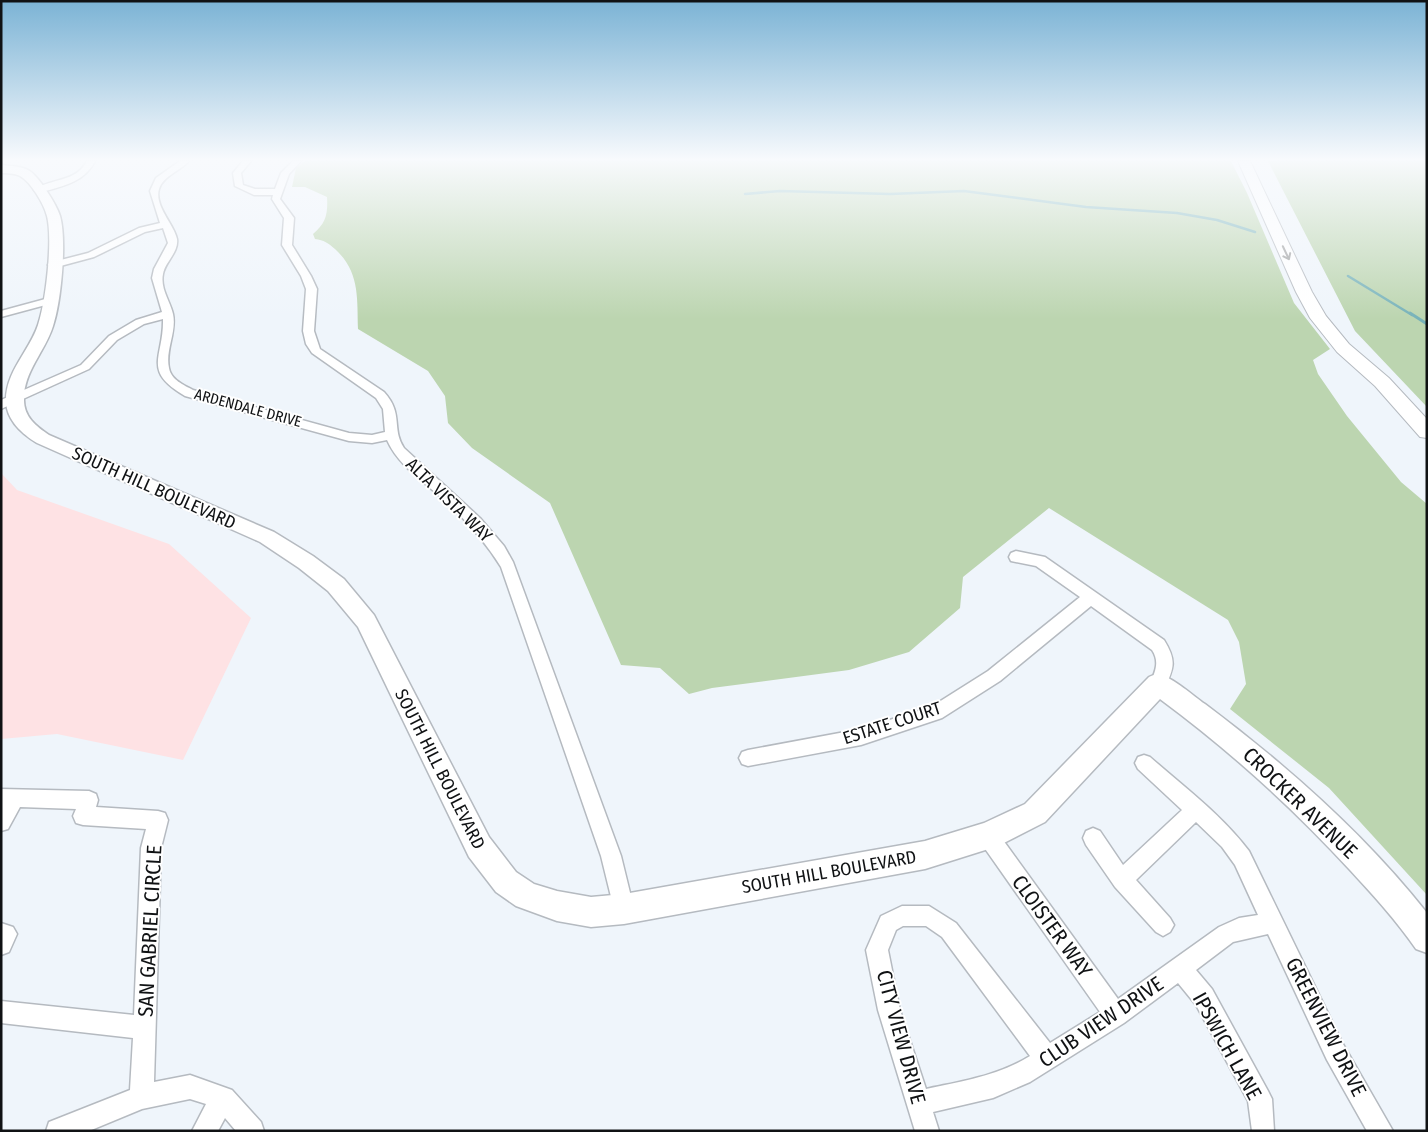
<svg xmlns="http://www.w3.org/2000/svg" width="1428" height="1132" viewBox="0 0 1428 1132" font-family="'Fira Sans Condensed',sans-serif">
	<style>
		.education { fill: #fee2e4 }
		.green { fill: #bcd5b0 }
		.lines { fill: none; stroke-linecap: round; stroke-linejoin: round }
		.stream-far1 { stroke: #77b2b9; stroke-width: 2.5 }
		.stream { stroke: #77b2b9; stroke-width: 3 }
		.street-casing { stroke: #b5bac0; stroke-width: 3 }
		.secondary-casing { stroke: #b5bac0; stroke-width: 3 }
		.primary-casing { stroke: #b5bac0; stroke-width: 2 }
		.street { fill: #fff; fill-rule: evenodd }
		.secondary { fill: #fff; fill-rule: evenodd }
		.primary { fill: #fff; fill-rule: evenodd }
		.oneway { stroke: #9fa0a1 }
		.labels { text-anchor: middle; dominant-baseline: central; stroke-width: 4; stroke-linejoin: round; paint-order: stroke }
		.far-street-label { font-size: 15px; fill: #101214; stroke: #fff }
		.street-label { font-size: 18px; fill: #101214; stroke: #fff }
		.near-street-label { font-size: 21px; fill: #101214; stroke: #fff }
	</style>
	<rect width="100%" height="100%" fill="#eff5fb"/>
	<!-- education -->
	<path class="education" d="M 1,473 L 17,490 L 169,544 L 251,618 L 183,760 L 57,734 L 1,739 Z"/>
	<!-- green -->
	<path class="green" d="M 305,161 L 1231,161 L 1247,193 L 1294,303 L 1330,349 L 1313,360 L 1318,374 L 1347,416 L 1401,482 L 1427,504 L 1427,895 L 1329,788 L 1230,709 L 1246,684 L 1239,642 L 1228,620 L 1049,508 L 963,577 L 960,608 L 909,652 L 849,670 L 712,688 L 689,694 L 660,668 L 621,665 L 550,503 L 472,448 L 448,423 L 445,396 L 428,371 L 358,329 C 357,298 360,272 335,249 C 328,243 324,240 315,239 L 313,234 C 326,223 328,214 327,197 L 305,187 L 292,187 L 296,168 Z
		M 1268,161 L 1427,161 L 1427,407 L 1355,331 Z"/>
	<g class="lines">
		<!-- stream-far1 -->
		<path class="stream-far1" d="M 745,194 L 780,191 L 890,194 L 964,191 L 1086,207 L 1177,213 L 1217,220 L 1255,232
			M 1348,276 L 1412,315"/>
		<!-- stream -->
		<path class="stream" d="M 1410,313 L 1427,324"/>
		<defs>
			<path id="street" d="M 87,161 L 95,161 C 84,183 60,187 38,193 L 34,190 C 50,178 76,183 87,161 Z
				M 180,161 L 189,161 C 180,171 163,176 159,189 C 154,206 174,224 177,239 C 179,252 165,262 163,274 C 160,289 170,301 173,314 C 177,332 165,350 169,368 C 171,380 184,385 193,390 L 349,433 L 372,435 L 385,432 L 383,409 L 376,398 L 312,353 L 306,344 L 303,331 L 306,289 L 301,276 L 282,245 L 284,218 L 272,199 L 273,195 L 254,195 L 235,186 L 233,173 L 243,161 L 251,161 L 241,173 L 243,185 L 255,189 L 275,189 L 281,173 L 293,161 L 301,161 L 289,174 L 280,199 L 294,218 L 292,245 L 311,276 L 317,289 L 314,331 L 320,349 L 384,392 C 404,414 391,428 404,448 L 480,518 L 504,546 L 513,562 L 621,856 L 634,909 L 631,916 L 624,919 L 617,916 L 614,909 L 601,856 L 501,567 C 485,541 465,519 443,499 C 423,481 398,465 387,440 L 372,443 L 349,441 L 185,396 C 141,370 164,358 163,319 L 144,324 L 117,340 L 89,369 L 1,409 L 1,400 L 81,365 L 109,336 L 136,320 L 162,312 L 152,278 L 154,269 L 168,243 L 163,228 L 145,232 L 94,257 L 53,268 L 48,265 L 49,263 L 88,253 L 139,228 L 160,223 L 150,191 L 156,178 Z
				M 49,298 L 54,301 L 53,303 L 1,317 L 1,311 Z
				M 1016,551 L 1045,557 L 1164,640 C 1177,661 1174,668 1164,689 L 1158,691 L 1152,689 L 1150,684 C 1155,672 1160,662 1152,650 L 1091,606 L 1000,681 L 942,718 L 861,745 L 748,766 L 742,764 L 739,758 L 742,752 L 748,750 L 861,729 L 931,707 L 988,671 L 1080,597 L 1036,566 L 1011,561 L 1009,557 L 1011,553 Z
				M 1144,755 L 1150,757 C 1184,787 1222,815 1249,851 L 1343,1044 L 1393,1131 L 1367,1131 L 1327,1060 L 1268,934 L 1233,942 L 1196,970 L 1212,989 L 1268,1091 L 1272,1099 L 1274,1131 L 1252,1131 L 1248,1101 L 1196,1005 L 1178,983 L 1124,1023 L 1030,1082 L 993,1098 L 933,1112 L 939,1131 L 915,1131 L 878,1010 L 866,950 L 881,916 L 902,906 L 929,906 L 956,923 L 1050,1043 L 1100,1012 L 981,843 L 978,836 L 981,829 L 988,826 L 995,829 L 1118,999 L 1219,927 L 1239,918 L 1258,915 L 1235,865 L 1222,847 L 1196,822 L 1136,880 L 1170,918 L 1174,925 L 1170,932 L 1163,936 L 1156,932 L 1115,887 L 1086,845 L 1083,838 L 1086,831 L 1093,828 L 1100,831 L 1123,865 L 1182,810 L 1138,769 L 1135,763 L 1138,757 ZM 903,926 L 926,926 L 942,937 L 1030,1056 C 998,1076 962,1081 926,1089 L 900,1010 L 888,950 L 896,930 Z
				M 1,789 L 89,791 L 96,794 L 98,800 L 96,807 L 158,811 L 165,813 L 168,820 L 161,848 L 154,1082 L 190,1075 L 232,1090 L 261,1122 L 264,1131 L 236,1131 L 225,1118 L 218,1131 L 192,1131 L 206,1104 L 190,1099 L 142,1109 L 89,1131 L 46,1131 L 49,1122 L 130,1090 L 133,1038 L 1,1023 L 1,1001 L 134,1015 L 141,848 L 146,829 L 83,825 L 76,823 L 73,816 L 76,809 L 20,807 L 8,829 L 1,831 Z
				M 1,923 L 13,927 L 17,934 L 9,952 L 1,955 Z"/>
			<path id="secondary" d="M 1,165 C 11,166 23,166 31,172 C 40,179 57,205 60,216 C 67,241 61,302 53,326 C 45,352 23,372 24,400 C 24,417 36,426 49,435 L 274,532 L 313,556 L 344,579 L 374,615 L 489,837 L 516,872 L 534,884 L 557,891 L 591,897 L 624,894 L 925,841 L 984,823 L 1025,804 L 1149,677 C 1153,675 1156,674 1160,675 C 1174,678 1193,696 1205,704 C 1285,764 1364,833 1427,913 L 1427,953 L 1416,949 C 1396,920 1373,895 1350,870 C 1292,807 1229,750 1160,699 L 1045,822 L 998,846 L 925,869 L 624,924 L 591,927 L 557,921 L 516,906 L 496,892 L 469,857 L 358,627 L 328,591 L 299,568 L 260,542 L 37,443 C 22,434 7,420 6,402 C 5,372 29,352 38,325 C 46,301 53,240 47,216 C 44,204 31,182 20,176 C 14,173 7,173 1,173 Z"/>
			<path id="primary" d="M 1238,161 L 1250,161 L 1312,292 L 1326,316 L 1349,344 L 1389,378 L 1427,419 L 1427,438 L 1420,437 L 1375,386 L 1337,352 L 1310,318 L 1296,292 Z"/>
		</defs>
		<!-- street casing -->
		<use href="#street" class="street-casing"/>
		<!-- secondary casing -->
		<use href="#secondary" class="secondary-casing"/>
		<!-- primary casing -->
		<use href="#primary" class="primary-casing"/>
		<!-- street -->
		<use href="#street" class="street"/>
		<!-- secondary -->
		<use href="#secondary" class="secondary"/>
		<!-- primary -->
		<use href="#primary" class="primary"/>
	</g>
	<!-- one-way arrows -->
	<defs><path id="oneway-shaft" d="M-6 0H5M1.5-3L5.5 0L1.5 3" fill="none" stroke-width="1.6" stroke-linecap="round" stroke-linejoin="round" transform="scale(1.25)"/></defs>
	<use class="oneway" href="#oneway-shaft" transform="translate(1286 253) rotate(65)"/>
	<!-- sky -->
	<linearGradient id="sky" x2="0" y2="1"><stop stop-color="#7bb3d5"/><stop offset="0.5" stop-color="#f8fafd"/><stop offset="1" stop-color="#f8fafd" stop-opacity="0"/></linearGradient>
	<rect width="1428" height="319" fill="url(#sky)"/>
	<g class="labels">
		<!-- far-street labels -->
		<g class="far-street-label">
			<text transform="translate(248 408) rotate(15)">ARDENDALE DRIVE</text>
		</g>
		<!-- street labels -->
		<g class="street-label">
			<text transform="translate(154 488) rotate(24)">SOUTH HILL BOULEVARD</text>
			<text transform="translate(449 500) rotate(44)">ALTA VISTA WAY</text>
			<text transform="translate(892 723) rotate(-18)">ESTATE COURT</text>
			<text transform="translate(440 769) rotate(63)">SOUTH HILL BOULEVARD</text>
			<text transform="translate(829 872) rotate(-10)">SOUTH HILL BOULEVARD</text>
		</g>
		<!-- near-street labels -->
		<g class="near-street-label">
			<text transform="translate(1300 803) rotate(44)">CROCKER AVENUE</text>
			<text transform="translate(1052 926) rotate(54)">CLOISTER WAY</text>
			<text transform="translate(150 931) rotate(-87)">SAN GABRIEL CIRCLE</text>
			<text transform="translate(1101 1022) rotate(-34)">CLUB VIEW DRIVE</text>
			<text transform="translate(1326 1027) rotate(63)">GREENVIEW DRIVE</text>
			<text transform="translate(901 1037) rotate(75)">CITY VIEW DRIVE</text>
			<text transform="translate(1227 1046) rotate(61)">IPSWICH LANE</text>
		</g>
	</g>
	<!-- border -->
	<rect width="1428" height="1132" fill="none" stroke="#101214" stroke-width="5"/>
</svg>
